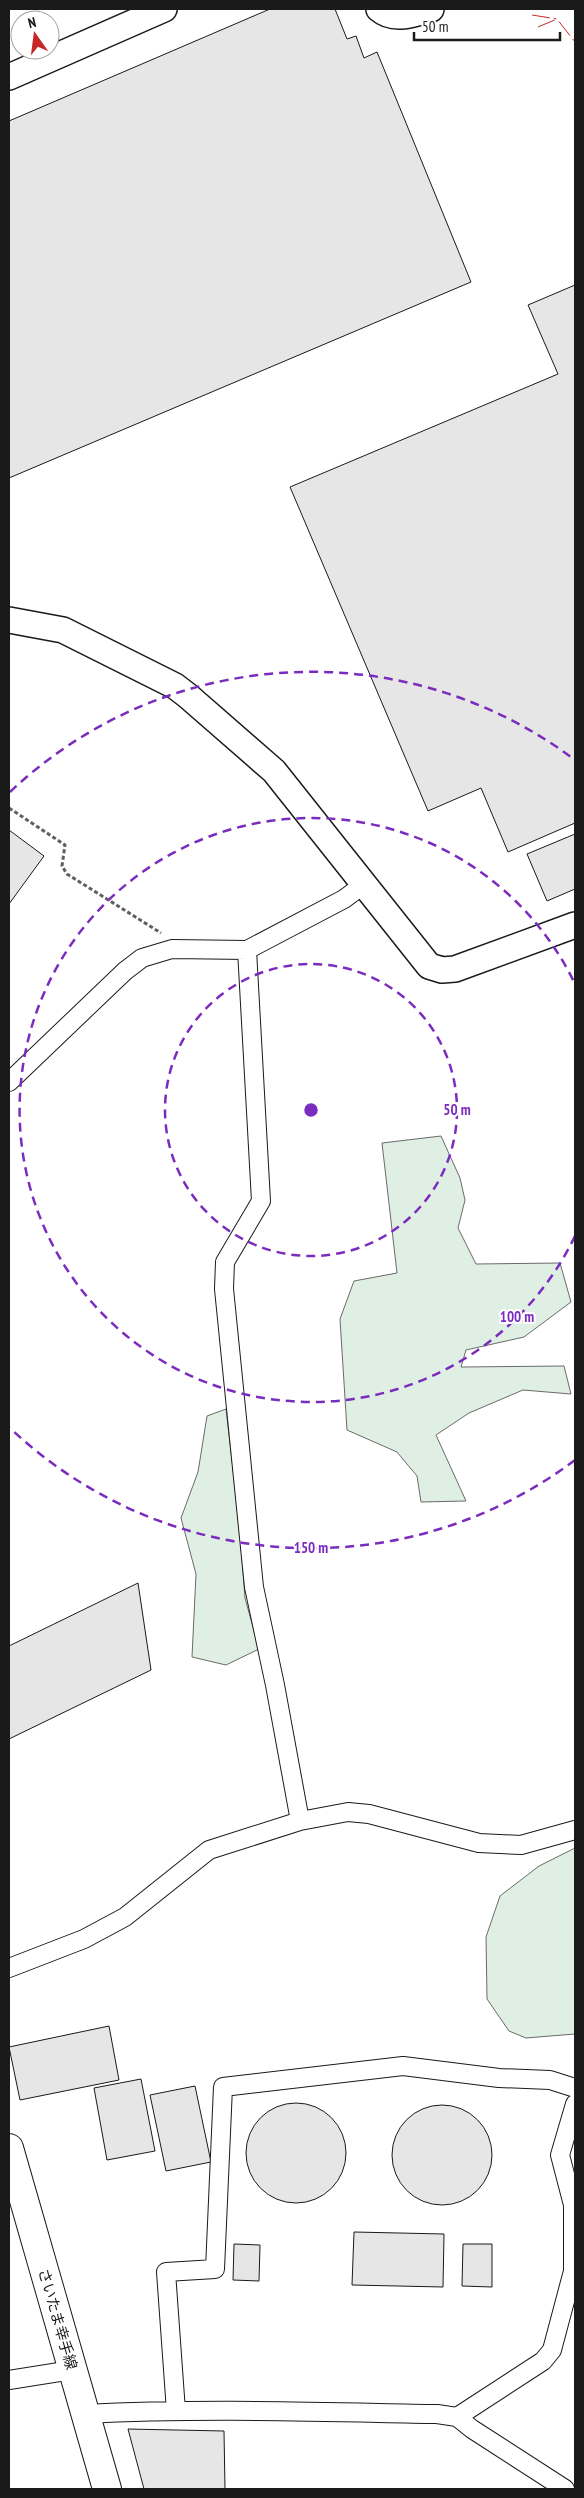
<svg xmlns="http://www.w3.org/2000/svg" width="584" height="2498" viewBox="0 0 584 2498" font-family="'PT Sans Narrow','Noto Sans JP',sans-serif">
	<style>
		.green { fill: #e0efe3; stroke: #6a6a6a }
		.building { fill: #e6e6e6; stroke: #1a1a1a }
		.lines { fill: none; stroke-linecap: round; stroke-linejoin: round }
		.street-casing { stroke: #1a1a1a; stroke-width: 20 }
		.secondary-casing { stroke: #1a1a1a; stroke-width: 28 }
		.primary-casing { stroke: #1a1a1a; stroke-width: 30 }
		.path { stroke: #5f5f5f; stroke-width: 3; stroke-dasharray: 4 2.5; stroke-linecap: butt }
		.street { stroke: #fff; stroke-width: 18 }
		.secondary { stroke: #fff; stroke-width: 25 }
		.primary { stroke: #fff; stroke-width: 28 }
		.power { stroke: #c62828; stroke-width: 1; stroke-dasharray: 18 4 2.5 4; stroke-linecap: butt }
		.ring { fill: none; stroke: #7b2cbf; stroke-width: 2.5; stroke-dasharray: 9 6 }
		.labels { text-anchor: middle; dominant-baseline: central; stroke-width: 4; stroke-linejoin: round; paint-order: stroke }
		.street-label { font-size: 15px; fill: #1a1a1a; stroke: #fff }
		.centre { fill: #7b2cbf; stroke: #fff; stroke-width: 2.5 }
		.ring-label { font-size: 15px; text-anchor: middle; font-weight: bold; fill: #7b2cbf; stroke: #fff; stroke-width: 4; stroke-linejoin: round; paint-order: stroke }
	</style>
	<rect width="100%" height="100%" fill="#fff"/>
	<!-- green -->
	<path class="green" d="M 441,1136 L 460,1178 L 465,1200 L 458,1228 L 476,1264 L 560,1263 L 571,1302 L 524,1337 L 466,1350 L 461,1367 L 564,1366 L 571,1394 L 523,1390 L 469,1413 L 436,1435 L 466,1501 L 421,1502 L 417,1476 L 397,1452 L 347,1430 L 340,1319 L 354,1281 L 397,1273 L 382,1143 Z
		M 226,1409 L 239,1521 L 245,1598 L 259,1649 L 226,1665 L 192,1657 L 196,1574 L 181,1518 L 198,1472 L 207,1416 Z
		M 575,1848 L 575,2034 L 526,2038 L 509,2031 L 487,1999 L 486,1937 L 500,1896 L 539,1866 Z"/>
	<!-- building -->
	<path class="building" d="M 270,9 L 335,9 L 347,39 L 356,36 L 364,58 L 377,52 L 471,282 L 9,478 L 9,121 Z
		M 575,285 L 575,823 L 508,852 L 481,788 L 428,811 L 290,487 L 558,374 L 528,305 Z
		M 9,830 L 44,856 L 9,904 Z
		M 575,834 L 575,889 L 547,901 L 527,854 Z
		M 138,1583 L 151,1670 L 9,1739 L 9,1646 Z
		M 109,2026 L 119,2080 L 20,2100 L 9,2047 Z
		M 141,2079 L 155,2151 L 107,2160 L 94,2088 Z
		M 195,2086 L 211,2162 L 166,2171 L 150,2095 Z
		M246 2153a50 50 0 1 1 100 0a50 50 0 1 1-100 0Z
		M392 2155a50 50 0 1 1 100 0a50 50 0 1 1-100 0Z
		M 354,2232 L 444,2234 L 443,2287 L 352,2285 Z
		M 234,2244 L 260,2245 L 259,2281 L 233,2280 Z
		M 463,2244 L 492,2244 L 492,2287 L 462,2286 Z
		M 128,2429 L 224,2431 L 225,2489 L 144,2489 Z"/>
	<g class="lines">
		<defs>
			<path id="street" d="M 247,950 L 261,1201 L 225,1262 L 224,1289 L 254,1587 L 275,1685 L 300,1821
				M 9,1082 L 125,971 L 142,958 L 172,949 L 247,950 L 344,899 L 363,885
				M 9,1968 L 84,1939 L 125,1917 L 209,1850 L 300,1821 L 348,1812 L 369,1814 L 479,1843 L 521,1845 L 575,1830
				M 9,2380 L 72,2370
				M 176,2411 L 166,2272 L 215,2269 L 223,2087 L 403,2066 L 499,2078 L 550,2080 L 575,2088
				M 85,2414 C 202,2408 320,2412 437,2414 L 457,2417 L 472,2429 L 565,2489
				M 457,2417 L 543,2361 L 552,2350 L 573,2271 L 573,2205 L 560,2155 L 575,2104"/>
			<path id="secondary" d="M 379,9 C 394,22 414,14 431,9
				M 9,77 L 164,9
				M 9,620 L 63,630 L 175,686 L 188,696 L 274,771 L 429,966 L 442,970 L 455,969 L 575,925"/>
			<path id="primary" d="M 9,2148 L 107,2489"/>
		</defs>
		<!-- street casing -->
		<use href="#street" class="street-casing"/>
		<!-- secondary casing -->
		<use href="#secondary" class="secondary-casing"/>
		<!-- primary casing -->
		<use href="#primary" class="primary-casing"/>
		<!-- path -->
		<path class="path" d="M 9,808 L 65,845 L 62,866 L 67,874 L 161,933"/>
		<!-- street -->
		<use href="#street" class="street"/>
		<!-- secondary -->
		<use href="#secondary" class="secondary"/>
		<!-- primary -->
		<use href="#primary" class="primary"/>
		<!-- power -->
		<path class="power" d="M 532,15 L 557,19 L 575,42
			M 538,27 L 557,19"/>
	</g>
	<!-- distance rings -->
	<g class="ring">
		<circle cx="311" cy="1110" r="146"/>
		<path d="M575 1236A292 292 0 1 1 575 984"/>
		<path d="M575 1460A438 438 0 0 1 10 1428M10 792A438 438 0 0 1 575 760"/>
	</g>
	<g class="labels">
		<!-- street labels -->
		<g class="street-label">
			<text transform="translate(58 2319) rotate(74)">さいたま幸手線</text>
		</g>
	</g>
	<circle cx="311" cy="1110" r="8" class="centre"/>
	<g class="ring-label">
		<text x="457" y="1115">50 m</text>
		<text x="517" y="1322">100 m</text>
		<text x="311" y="1553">150 m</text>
	</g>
	<!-- border -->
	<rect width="584" height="2498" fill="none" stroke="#1a1a1a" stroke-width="20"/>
	<!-- north arrow -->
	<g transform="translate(35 35) rotate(346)"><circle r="24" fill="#ffffff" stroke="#a3a3a3"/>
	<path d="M0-4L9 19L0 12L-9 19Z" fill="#c62828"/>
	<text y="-8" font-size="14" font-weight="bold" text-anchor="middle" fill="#1a1a1a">N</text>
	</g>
	<!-- scale -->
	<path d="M414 32v8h146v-8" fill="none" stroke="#1a1a1a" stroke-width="2.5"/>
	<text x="422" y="32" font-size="15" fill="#1a1a1a" stroke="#ffffff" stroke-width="4" paint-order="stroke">50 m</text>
</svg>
